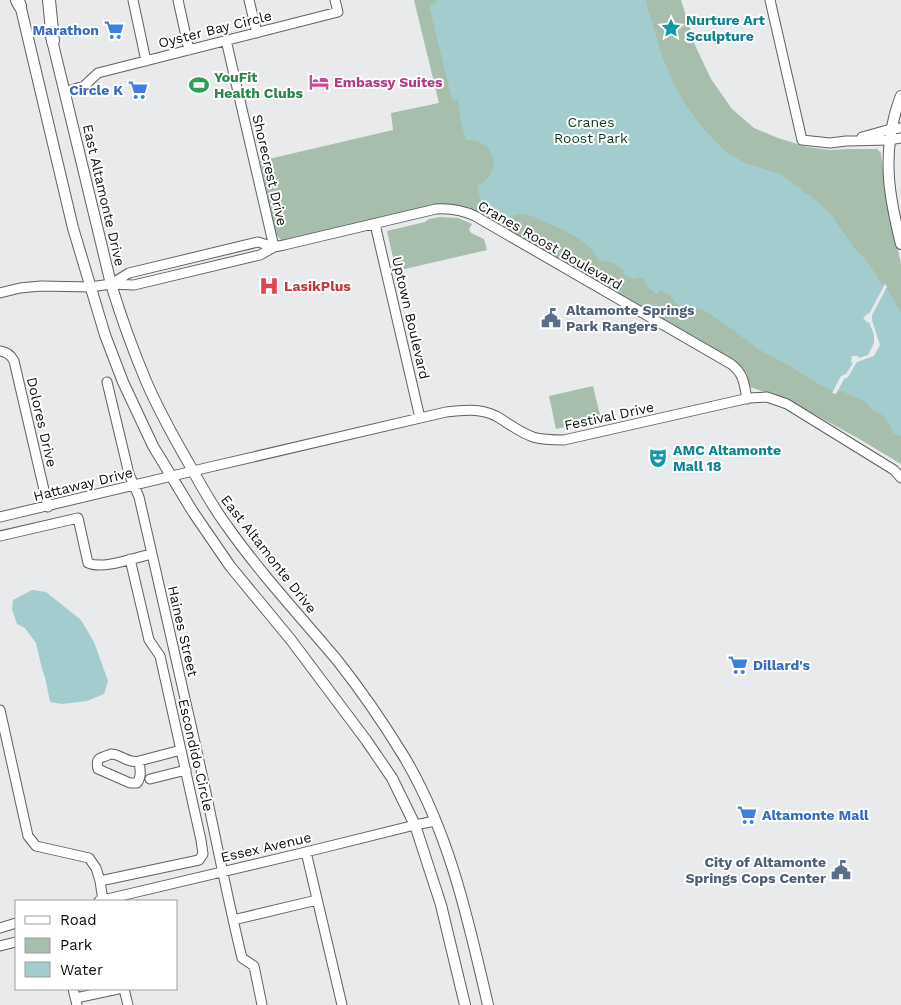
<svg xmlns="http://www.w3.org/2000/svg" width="901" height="1005" viewBox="0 0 901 1005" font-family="'Work Sans',sans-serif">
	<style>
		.green { fill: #a6beab }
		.water { fill: #a3ccce }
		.pier { fill: #e8eaec }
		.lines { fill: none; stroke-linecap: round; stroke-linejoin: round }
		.minor-casing { stroke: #5e6061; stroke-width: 11 }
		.major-casing { stroke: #5e6061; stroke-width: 12 }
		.highway-casing { stroke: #5e6061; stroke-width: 14 }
		.minor { stroke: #fff; stroke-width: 9 }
		.major { stroke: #fff; stroke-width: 10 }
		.highway { stroke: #fff; stroke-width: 12 }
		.labels { text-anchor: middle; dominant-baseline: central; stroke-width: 4; stroke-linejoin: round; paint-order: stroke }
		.culture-label { font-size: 14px; font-weight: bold; fill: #0d838f; stroke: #fff; text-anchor: start }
		.street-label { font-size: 14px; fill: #0c0d0d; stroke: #fff }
		.shop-label { font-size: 14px; font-weight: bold; fill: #366cbe; stroke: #fff; text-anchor: end }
		.leisure-label { font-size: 14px; font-weight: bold; fill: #27864d; stroke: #fff; text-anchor: start }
		.hotel-label { font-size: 14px; font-weight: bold; fill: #b23c85; stroke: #fff; text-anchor: start }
		.park-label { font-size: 14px; fill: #0d3c1e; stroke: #fff }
		.health-label { font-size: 14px; font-weight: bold; fill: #be3a42; stroke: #fff; text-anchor: start }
		.service-label { font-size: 14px; font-weight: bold; fill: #4e5e75; stroke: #fff; text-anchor: start }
	</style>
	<rect width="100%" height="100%" fill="#e8eaec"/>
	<!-- green -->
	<path class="green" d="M 414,0 L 681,0 L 695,45 L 711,79 L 732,109 L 754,128 L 778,138 L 807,147 L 830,150 L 848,149 L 877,149 L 881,153 L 885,191 L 901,264 L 901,464 L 856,437 L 786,399 L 750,387 C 749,383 748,378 747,374 C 741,364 729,358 720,352 L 453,206 L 286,242 C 281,241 279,238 276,234 L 260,161 L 393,130 L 391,113 L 439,103 Z
		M 440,217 L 458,218 L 472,224 L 469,229 L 471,233 L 484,239 L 487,250 L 396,271 L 387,231 L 425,222 L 429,219 Z
		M 593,386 L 601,419 L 556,429 L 549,396 Z"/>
	<!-- water -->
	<path class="water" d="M 437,0 L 646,0 L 648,9 L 662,56 L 674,84 L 685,104 L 702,127 L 713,139 L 725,151 L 743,162 L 780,174 L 803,190 L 805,193 L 812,197 L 830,213 L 854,248 L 866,260 L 877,276 L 882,285 L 889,292 L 901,312 L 901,436 L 893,433 L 890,424 L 881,414 L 872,410 L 866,402 L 844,392 L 831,390 L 813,381 L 788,365 L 756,348 C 750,341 740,337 734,330 L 733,330 C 728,326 704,309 699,309 C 694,308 691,311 689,314 L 682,311 L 671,296 L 660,290 L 657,294 L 648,288 L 645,280 L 641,277 L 632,279 L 623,274 L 624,270 L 613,263 L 599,261 C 590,241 565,231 546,222 C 538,219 529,213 520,214 C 514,214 507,219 503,223 L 483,212 L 477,186 C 504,173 496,139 466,140 L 461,123 L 458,99 L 452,100 L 429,5 L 435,3 Z
		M 32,590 L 46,592 L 81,620 L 94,642 L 108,681 L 104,694 L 87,701 L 62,704 L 50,702 L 45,677 L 42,669 L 36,643 L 25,628 L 17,624 L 12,609 L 13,600 Z"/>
	<!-- pier -->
	<path class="pier" d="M 884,283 L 887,287 L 872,315 L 872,320 L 880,345 L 874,356 L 857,362 L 848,377 L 844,379 L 836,394 L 832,393 L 841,376 L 846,374 L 853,363 L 851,362 L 852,356 L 858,356 L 859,358 L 868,355 L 874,343 L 874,335 L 869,322 L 868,323 L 863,318 L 868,313 L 869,314 L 884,286 Z"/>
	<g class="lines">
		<defs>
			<path id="minor" d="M 133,0 L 146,61
				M 178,0 L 189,50
				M 249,0 L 257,33
				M 770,0 L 802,140 L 830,143 L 846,141 L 889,140 L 901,138
				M 226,40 L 274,247
				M 65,92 L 84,86 L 98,73 L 338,12 L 335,0
				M 862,137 L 891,129 L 901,128
				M 375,224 L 420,418
				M 111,284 L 129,273 L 258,242 L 274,247
				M 0,293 L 20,288 L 41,286 L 90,287 L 111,284 L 134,285 L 260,255 L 274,247 L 284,245 L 436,209 C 451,208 462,210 475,216 L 731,364 C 744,374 744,383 747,399
				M 0,351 C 7,352 11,355 14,361 L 48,507
				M 107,382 L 129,474 L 139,497 C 158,580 177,664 196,747 C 212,818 225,888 242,958 L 254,966 L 262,1005
				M 0,517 L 210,467 L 446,412 C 463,410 480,408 496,416 C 508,423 519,432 533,437 C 543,440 553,440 564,440 L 749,398 L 767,397 L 787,404 L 894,470 L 901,478
				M 0,536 L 78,518 L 88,563 C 103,570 136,557 152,554
				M 0,710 L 28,836 L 36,846 L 89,858 L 96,868 L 100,881 L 199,860 L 203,854 L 201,840 L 160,656 L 149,640 L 130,559
				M 139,761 C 140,769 142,776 137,783 L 130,783 L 98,769 C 97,763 96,759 103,757 C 106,756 108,755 111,754 C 121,754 128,764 139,761 L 181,750
				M 150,779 L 186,770
				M 306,852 L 342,1005
				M 100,881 L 103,901
				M 99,901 L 306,852 L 415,825 L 435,821
				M 233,920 L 317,900
				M 0,928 L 16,923
				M 0,946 L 16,942
				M 73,989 L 77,1005
				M 124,989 L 128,1005
				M 76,998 L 118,989"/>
			<path id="major" d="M 19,0 L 73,228 L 105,335 L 123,382 L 153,446 L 193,512 L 230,566 L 291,640 L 366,740 L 392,778 L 415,825 L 441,905 L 465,1005
				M 51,36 L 111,284 C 121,317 133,350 146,381 C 158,409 173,436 188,462 C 200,484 212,506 227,526 C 260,573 300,616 337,660 C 360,689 384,724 403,755 C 449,831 468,919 488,1005
				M 901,96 C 898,103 896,110 894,118 C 883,163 890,200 901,244"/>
			<path id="highway" d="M 17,0 L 20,6
				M 49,0 L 53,41"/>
		</defs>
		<!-- minor casing -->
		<use href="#minor" class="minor-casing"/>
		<!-- major casing -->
		<use href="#major" class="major-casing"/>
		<!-- highway casing -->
		<use href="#highway" class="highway-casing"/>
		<!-- minor -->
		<use href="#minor" class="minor"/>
		<!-- major -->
		<use href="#major" class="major"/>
		<!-- highway -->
		<use href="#highway" class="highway"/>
	</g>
	<!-- icons -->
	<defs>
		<symbol id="sight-bare" viewBox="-9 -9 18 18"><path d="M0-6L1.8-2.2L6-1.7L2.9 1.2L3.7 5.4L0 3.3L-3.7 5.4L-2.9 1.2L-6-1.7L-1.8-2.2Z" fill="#0f9aa8" stroke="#fff" stroke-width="2.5" paint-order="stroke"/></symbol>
		<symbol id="supermarket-bare" viewBox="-9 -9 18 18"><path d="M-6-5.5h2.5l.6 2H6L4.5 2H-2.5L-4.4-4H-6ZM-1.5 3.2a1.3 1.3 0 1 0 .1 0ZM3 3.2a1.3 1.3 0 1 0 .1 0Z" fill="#3f7fe0" stroke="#fff" stroke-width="2.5" paint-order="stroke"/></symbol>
		<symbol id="hotel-bare" viewBox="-9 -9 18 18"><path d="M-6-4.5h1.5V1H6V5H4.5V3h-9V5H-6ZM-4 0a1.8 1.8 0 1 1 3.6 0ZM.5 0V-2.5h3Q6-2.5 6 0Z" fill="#d1479c" stroke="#fff" stroke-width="2.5" paint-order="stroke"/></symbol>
		<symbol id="stadium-bare" viewBox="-9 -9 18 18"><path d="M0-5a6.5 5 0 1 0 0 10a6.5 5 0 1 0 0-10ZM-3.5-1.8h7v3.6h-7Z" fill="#2e9e5b" stroke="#fff" stroke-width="2.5" paint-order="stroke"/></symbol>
		<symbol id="hospital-bare" viewBox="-9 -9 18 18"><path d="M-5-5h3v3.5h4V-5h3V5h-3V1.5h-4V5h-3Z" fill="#e0444e" stroke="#fff" stroke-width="2.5" paint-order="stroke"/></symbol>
		<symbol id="civic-bare" viewBox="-9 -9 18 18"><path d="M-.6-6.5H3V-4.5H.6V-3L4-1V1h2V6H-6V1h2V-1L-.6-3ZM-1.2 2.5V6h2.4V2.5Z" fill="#5c6f8a" stroke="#fff" stroke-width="2.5" paint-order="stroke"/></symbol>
		<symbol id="theatre-bare" viewBox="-9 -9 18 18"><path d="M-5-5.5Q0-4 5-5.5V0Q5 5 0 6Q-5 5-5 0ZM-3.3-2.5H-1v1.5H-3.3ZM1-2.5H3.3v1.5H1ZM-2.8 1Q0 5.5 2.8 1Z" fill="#0f9aa8" stroke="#fff" stroke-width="2.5" paint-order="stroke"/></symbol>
	</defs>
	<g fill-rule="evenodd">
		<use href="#sight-bare" x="657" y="14" width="28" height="28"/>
		<use href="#supermarket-bare" x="100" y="16" width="28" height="28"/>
		<use href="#hotel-bare" x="305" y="68" width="28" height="28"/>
		<use href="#stadium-bare" x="185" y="71" width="28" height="28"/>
		<use href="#supermarket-bare" x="124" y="76" width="28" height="28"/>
		<use href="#hospital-bare" x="255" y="272" width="28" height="28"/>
		<use href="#civic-bare" x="537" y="304" width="28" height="28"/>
		<use href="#theatre-bare" x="644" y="444" width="28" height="28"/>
		<use href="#supermarket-bare" x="724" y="651" width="28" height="28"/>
		<use href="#supermarket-bare" x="733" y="801" width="28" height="28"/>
		<use href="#civic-bare" x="827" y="856" width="28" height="28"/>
	</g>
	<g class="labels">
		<!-- culture labels -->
		<g class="culture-label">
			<text x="686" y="20">Nurture Art<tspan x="686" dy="16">Sculpture</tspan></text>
			<text x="673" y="450">AMC Altamonte<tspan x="673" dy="16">Mall 18</tspan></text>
		</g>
		<!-- street labels -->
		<g class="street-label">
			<text transform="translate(215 29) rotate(-14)">Oyster Bay Circle</text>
			<text transform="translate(270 170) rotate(77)">Shorecrest Drive</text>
			<text transform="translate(104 195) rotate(77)">East Altamonte Drive</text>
			<text transform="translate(550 245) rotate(30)">Cranes Roost Boulevard</text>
			<text transform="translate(411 318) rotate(77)">Uptown Boulevard</text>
			<text transform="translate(609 416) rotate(-12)">Festival Drive</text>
			<text transform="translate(42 422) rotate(77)">Dolores Drive</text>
			<text transform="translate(83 484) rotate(-14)">Hattaway Drive</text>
			<text transform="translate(269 554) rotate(52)">East Altamonte Drive</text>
			<text transform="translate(183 631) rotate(77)">Haines Street</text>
			<text transform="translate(196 755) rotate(77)">Escondido Circle</text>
			<text transform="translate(266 847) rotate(-13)">Essex Avenue</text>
		</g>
		<!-- shop labels -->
		<g class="shop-label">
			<text x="99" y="30">Marathon</text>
			<text x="123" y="90">Circle K</text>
			<text x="753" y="665" text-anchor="start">Dillard's</text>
			<text x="762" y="815" text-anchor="start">Altamonte Mall</text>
		</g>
		<!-- leisure labels -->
		<g class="leisure-label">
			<text x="214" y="77">YouFit<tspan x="214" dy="16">Health Clubs</tspan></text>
		</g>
		<!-- hotel labels -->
		<g class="hotel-label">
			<text x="334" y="82">Embassy Suites</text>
		</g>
		<!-- park labels -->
		<g class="park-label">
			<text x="591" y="122">Cranes<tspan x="591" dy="16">Roost Park</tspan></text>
		</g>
		<!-- health labels -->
		<g class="health-label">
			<text x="284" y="286">LasikPlus</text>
		</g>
		<!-- service labels -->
		<g class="service-label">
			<text x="566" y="310">Altamonte Springs<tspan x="566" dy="16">Park Rangers</tspan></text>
			<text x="826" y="862" text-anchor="end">City of Altamonte<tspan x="826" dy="16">Springs Cops Center</tspan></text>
		</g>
	</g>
	<!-- legend -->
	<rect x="15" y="900" width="162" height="90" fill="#ffffff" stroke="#9e9e9e"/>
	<rect x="25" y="916" width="25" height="8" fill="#ffffff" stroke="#9e9e9e"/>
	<text x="60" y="925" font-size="15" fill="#0c0d0d">Road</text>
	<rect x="25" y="938" width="25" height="15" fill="#a6beab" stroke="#9e9e9e"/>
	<text x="60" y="950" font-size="15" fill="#0c0d0d">Park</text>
	<rect x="25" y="962" width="25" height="15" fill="#a3ccce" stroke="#9e9e9e"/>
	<text x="60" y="975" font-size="15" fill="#0c0d0d">Water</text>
</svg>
